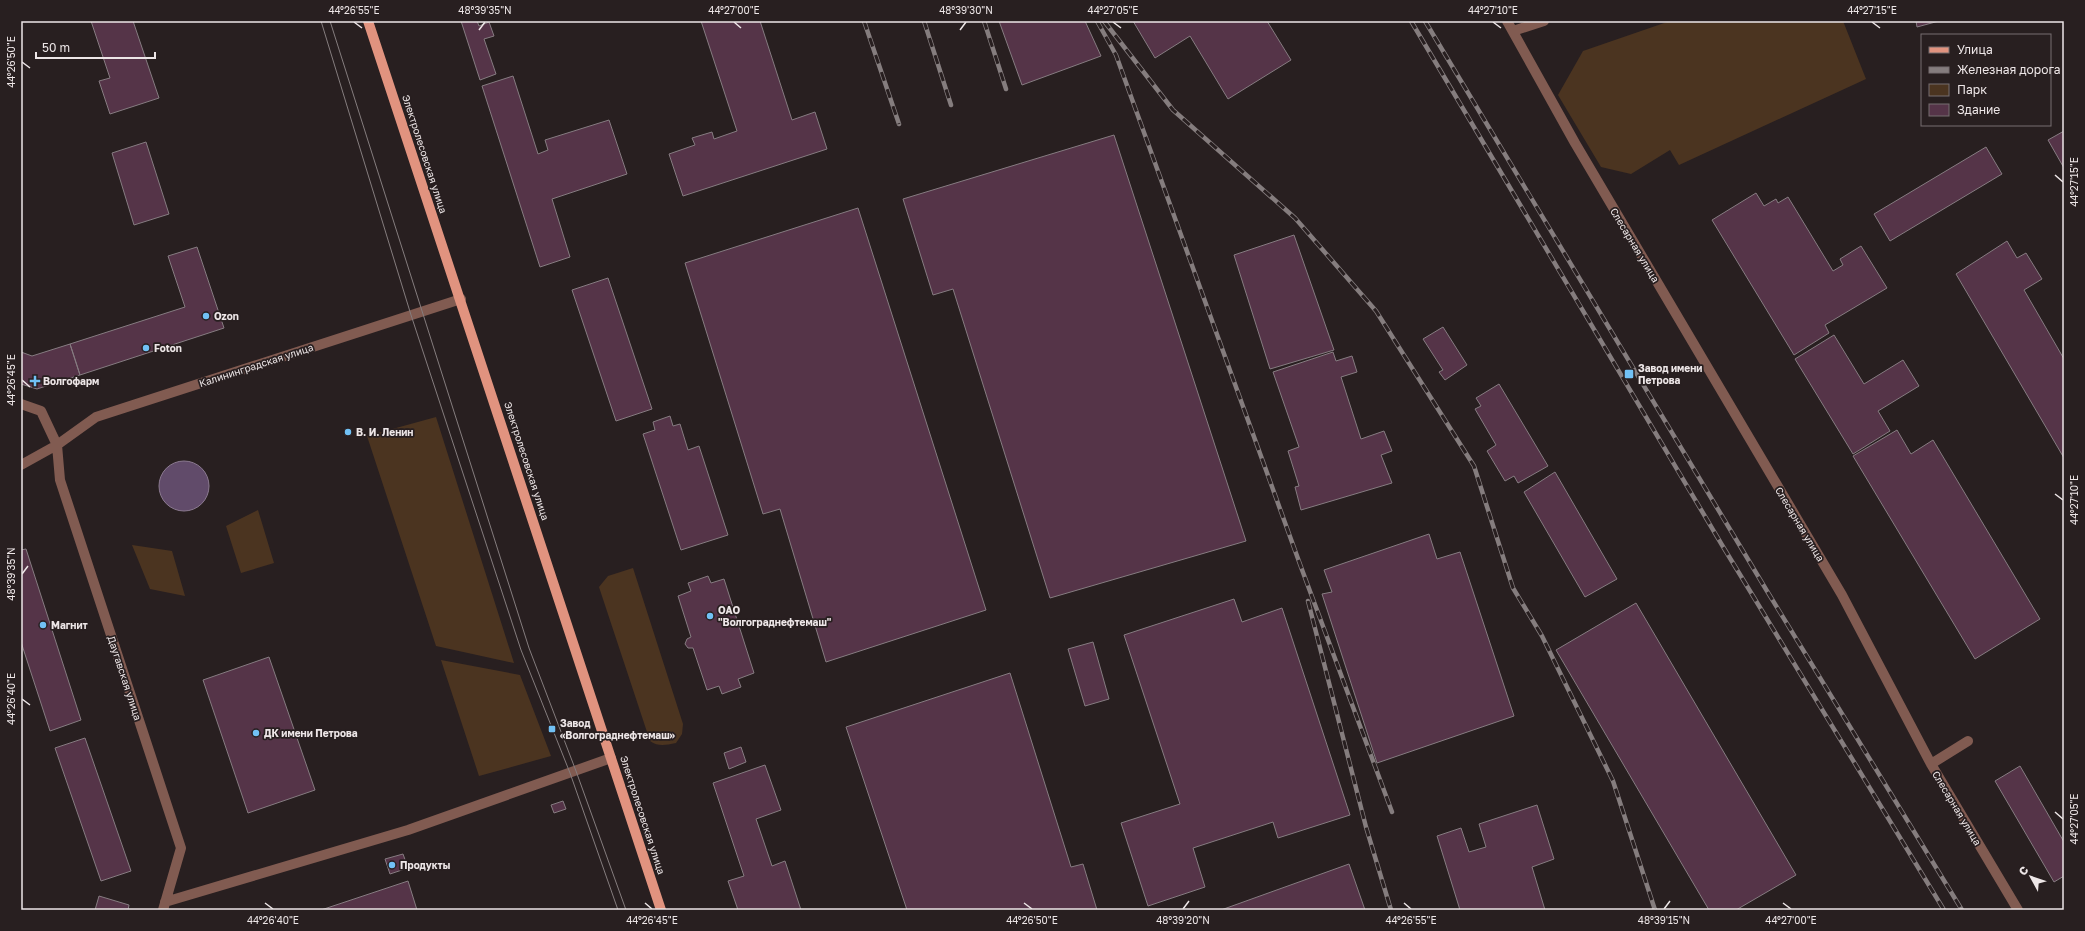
<svg xmlns="http://www.w3.org/2000/svg" width="2085" height="931" viewBox="0 0 2085 931" font-family="'Golos Text',sans-serif">
	<style>
		.green { fill: #4b3420 }
		.water { fill: #614b6a; stroke: #8b7a90 }
		.building { fill: #553448; stroke: #867c81 }
		.lines { fill: none; stroke-linecap: round; stroke-linejoin: round }
		.minor { stroke: #815b51; stroke-width: 10 }
		.primary { stroke: #e1937f; stroke-width: 10 }
		.tram { stroke: #857d7e; stroke-width: 1 }
		.rail-casing { stroke: #857d7e; stroke-width: 4.5 }
		.rail { stroke: #281f20; stroke-width: 3; stroke-dasharray: 9; stroke-linecap: butt }
		.ticks { fill: none; stroke: #ede6e7; stroke-width: 1.5 }
		.poi-dot { fill: #71c1f5; stroke: #281f20; stroke-width: 1.5 }
		.labels { text-anchor: middle; dominant-baseline: central; stroke-width: 3.5; stroke-linejoin: round; paint-order: stroke }
		.street-label { font-size: 10px; fill: #ede6e7; stroke: #281f20 }
		.poi-label { font-size: 10px; font-weight: bold; fill: #ede6e7; stroke: #281f20; text-anchor: start }
		.neatline { fill: none; stroke: #ede6e7; stroke-width: 1.5 }
		.ticks-label { font-size: 10px; text-anchor: middle; fill: #ede6e7 }
	</style>
	<rect width="100%" height="100%" fill="#281f20"/>
	<!-- green -->
	<path class="green" d="M 1670,21 L 1843,21 L 1866,79 L 1679,165 L 1670,150 L 1631,174 L 1601,167 L 1558,95 L 1583,51 Z
		M 436,417 L 514,663 L 436,646 L 367,436 Z
		M 258,510 L 274,563 L 241,573 L 226,526 Z
		M 132,545 L 172,551 L 185,596 L 150,589 Z
		M 633,568 L 683,724 L 682,734 L 676,743 C 665,745 659,747 650,741 L 599,587 L 608,576 Z
		M 441,660 L 520,675 L 551,756 L 479,776 Z"/>
	<!-- water -->
	<path class="water" d="M159 486a25 25 0 1 1 50 0a25 25 0 1 1-50 0Z"/>
	<!-- building -->
	<path class="building" d="M 91,21 L 133,21 L 159,98 L 110,114 L 99,81 L 110,78 Z
		M 461,21 L 477,21 L 479,26 L 489,22 L 494,36 L 484,39 L 496,74 L 480,80 Z
		M 701,21 L 760,21 L 792,120 L 815,112 L 827,149 L 683,196 L 669,154 L 695,145 L 692,138 L 712,132 L 714,139 L 737,131 Z
		M 999,21 L 1085,21 L 1101,56 L 1022,85 Z
		M 1133,21 L 1267,21 L 1291,60 L 1228,99 L 1190,36 L 1155,58 Z
		M 1916,21 L 1939,21 L 1917,27 Z
		M 513,76 L 538,154 L 548,150 L 545,140 L 609,120 L 627,174 L 552,199 L 570,257 L 540,267 L 482,86 Z
		M 2064,131 L 2064,168 L 2048,140 Z
		M 1114,135 L 1246,541 L 1050,598 L 953,289 L 933,295 L 903,199 Z
		M 146,142 L 169,214 L 134,225 L 112,153 Z
		M 1986,147 L 2002,174 L 1890,241 L 1874,214 Z
		M 1756,193 L 1764,206 L 1776,199 L 1778,203 L 1788,197 L 1833,271 L 1843,265 L 1840,259 L 1861,246 L 1887,288 L 1825,325 L 1829,333 L 1794,355 L 1712,220 Z
		M 858,208 L 986,610 L 826,662 L 780,509 L 763,514 L 685,263 Z
		M 1294,235 L 1334,350 L 1270,369 L 1234,255 Z
		M 2007,241 L 2017,258 L 2026,253 L 2042,279 L 2024,290 L 2064,359 L 2064,458 L 1956,274 Z
		M 197,247 L 224,328 L 80,375 L 70,344 L 185,307 L 168,256 Z
		M 608,278 L 652,409 L 616,421 L 572,290 Z
		M 1443,327 L 1467,365 L 1445,380 L 1439,372 L 1443,370 L 1423,339 Z
		M 1834,335 L 1864,384 L 1903,360 L 1919,386 L 1878,411 L 1890,431 L 1853,454 L 1795,359 Z
		M 70,344 L 80,375 L 37,389 L 21,384 L 21,352 L 32,356 Z
		M 1333,352 L 1336,361 L 1352,356 L 1357,372 L 1341,377 L 1361,439 L 1384,431 L 1392,451 L 1381,455 L 1392,483 L 1301,510 L 1295,487 L 1299,486 L 1288,451 L 1299,447 L 1273,372 Z
		M 1499,384 L 1548,466 L 1518,483 L 1514,476 L 1505,481 L 1487,451 L 1496,445 L 1475,409 L 1481,406 L 1476,398 Z
		M 670,416 L 673,426 L 680,424 L 688,450 L 699,446 L 728,535 L 681,550 L 643,434 L 655,430 L 653,422 Z
		M 1897,430 L 1911,454 L 1933,440 L 2040,619 L 1975,659 L 1853,456 Z
		M 1555,472 L 1617,579 L 1585,597 L 1524,492 Z
		M 1429,534 L 1437,559 L 1460,552 L 1514,716 L 1377,763 L 1322,594 L 1332,592 L 1324,570 Z
		M 26,549 L 81,720 L 50,731 L 21,642 L 21,550 Z
		M 708,576 L 711,583 L 724,579 L 754,673 L 738,679 L 741,687 L 722,694 L 719,686 L 707,690 L 693,648 L 688,648 L 685,644 L 687,639 L 691,637 L 678,596 L 691,591 L 688,583 Z
		M 1234,599 L 1242,622 L 1282,608 L 1350,815 L 1278,838 L 1273,822 L 1193,848 L 1205,887 L 1148,906 L 1121,823 L 1180,804 L 1124,635 Z
		M 1636,603 L 1796,875 L 1736,910 L 1709,910 L 1556,650 Z
		M 1093,642 L 1109,699 L 1085,706 L 1068,649 Z
		M 269,657 L 315,790 L 248,813 L 203,680 Z
		M 1010,673 L 1071,867 L 1083,864 L 1097,910 L 907,910 L 846,727 Z
		M 85,738 L 131,871 L 101,881 L 55,748 Z
		M 741,747 L 746,762 L 729,769 L 724,753 Z
		M 765,765 L 781,810 L 756,819 L 772,866 L 785,861 L 801,910 L 738,910 L 728,881 L 744,876 L 713,783 Z
		M 2020,766 L 2064,842 L 2064,876 L 2054,882 L 1995,781 Z
		M 563,801 L 566,809 L 554,813 L 551,805 Z
		M 1537,805 L 1554,859 L 1532,867 L 1545,910 L 1460,910 L 1437,836 L 1461,828 L 1469,852 L 1486,847 L 1479,824 Z
		M 403,854 L 408,868 L 390,874 L 385,859 Z
		M 1349,864 L 1365,910 L 1221,910 Z
		M 408,881 L 417,910 L 321,910 Z
		M 99,896 L 129,905 L 128,910 L 95,910 Z"/>
	<g class="lines">
		<!-- minor -->
		<path class="minor" d="M 1507,21 L 1575,143 L 1842,595 L 1931,764 L 2018,910
			M 1513,31 L 1544,21
			M 21,404 L 41,411 L 57,445 L 60,480 L 181,848 L 163,910
			M 21,465 L 57,445 L 96,417 L 461,299
			M 1931,764 L 1968,741
			M 165,902 L 408,830 L 611,758"/>
		<!-- primary -->
		<path class="primary" d="M 368,21 L 661,910"/>
		<!-- tram -->
		<path class="tram" d="M 321,21 L 411,315 L 521,650 L 570,773 L 618,910
			M 330,21 L 529,648 L 576,771 L 626,910"/>
		<defs>
			<path id="rail" d="M 864,21 L 899,124
				M 924,21 L 951,105
				M 984,21 L 1006,89
				M 1097,21 L 1116,55 L 1301,567 L 1392,812
				M 1104,21 L 1173,110 L 1295,218 L 1376,311 L 1474,466 L 1513,588 L 1542,636 L 1613,781 L 1655,910
				M 1411,21 L 1722,545 L 1944,910
				M 1425,21 L 1767,591 L 1962,910
				M 1308,601 L 1366,827 L 1391,910"/>
		</defs>
		<!-- rail casing -->
		<use href="#rail" class="rail-casing"/>
		<!-- rail -->
		<use href="#rail" class="rail"/>
	</g>
	<!-- ticks -->
	<path class="ticks" d="M 354,22 L 362,28M 734,22 L 741,28M 1113,22 L 1121,28M 1493,22 L 1501,28M 1872,22 L 1880,28M 479,30 L 485,22M 960,30 L 966,22M 22,62 L 30,68M 2055,175 L 2063,182M 22,380 L 30,387M 2055,494 L 2063,500M 22,574 L 28,566M 22,699 L 30,705M 2055,812 L 2063,819M 265,903 L 273,909M 645,903 L 652,909M 1024,903 L 1032,909M 1404,903 L 1411,909M 1783,903 L 1791,909M 1183,909 L 1189,901M 1664,909 L 1670,901"/>
	<!-- markers -->
	<g class="poi-dot">
		<circle cx="206" cy="316" r="4"/>
		<circle cx="146" cy="348" r="4"/>
		<rect x="1624" y="369" width="10" height="10" rx="2"/>
		<path d="M33 375h4v4h4v4h-4v4h-4v-4h-4v-4h4z"/>
		<circle cx="348" cy="432" r="4"/>
		<circle cx="710" cy="616" r="4"/>
		<circle cx="43" cy="625" r="4"/>
		<rect x="548" y="725" width="8" height="8" rx="2"/>
		<circle cx="256" cy="733" r="4"/>
		<circle cx="392" cy="865" r="4"/>
	</g>
	<g class="labels">
		<!-- street labels -->
		<g class="street-label">
			<text transform="translate(425 154) rotate(72)">Электролесовская улица</text>
			<text transform="translate(1635 245) rotate(59)">Слесарная улица</text>
			<text transform="translate(256 365) rotate(-18)">Калининградская улица</text>
			<text transform="translate(527 461) rotate(72)">Электролесовская улица</text>
			<text transform="translate(1800 524) rotate(59)">Слесарная улица</text>
			<text transform="translate(125 678) rotate(72)">Даугавская улица</text>
			<text transform="translate(1957 808) rotate(59)">Слесарная улица</text>
			<text transform="translate(643 815) rotate(72)">Электролесовская улица</text>
		</g>
		<!-- poi labels -->
		<g class="poi-label">
			<text x="214" y="316">Ozon</text>
			<text x="154" y="348">Foton</text>
			<text x="1638" y="368">Завод имени<tspan x="1638" dy="12">Петрова</tspan></text>
			<text x="43" y="381">Волгофарм</text>
			<text x="356" y="432">В. И. Ленин</text>
			<text x="718" y="610">ОАО<tspan x="718" dy="12">"Волгограднефтемаш"</tspan></text>
			<text x="51" y="625">Магнит</text>
			<text x="560" y="723">Завод<tspan x="560" dy="12">«Волгограднефтемаш»</tspan></text>
			<text x="264" y="733">ДК имени Петрова</text>
			<text x="400" y="865">Продукты</text>
		</g>
	</g>
	<!-- border -->
	<rect width="2085" height="931" fill="none" stroke="#281f20" stroke-width="44"/>
	<!-- legend -->
	<rect x="1921" y="34" width="130" height="92" fill="#281f20" stroke="#776f70"/>
	<rect x="1929" y="47" width="20" height="6" fill="#e1937f" stroke="#776f70"/>
	<text x="1957" y="54" font-size="12" fill="#ede6e7">Улица</text>
	<rect x="1929" y="67" width="20" height="6" fill="#857d7e" stroke="#776f70"/>
	<text x="1957" y="74" font-size="12" fill="#ede6e7">Железная дорога</text>
	<rect x="1929" y="84" width="20" height="12" fill="#4b3420" stroke="#776f70"/>
	<text x="1957" y="94" font-size="12" fill="#ede6e7">Парк</text>
	<rect x="1929" y="104" width="20" height="12" fill="#553448" stroke="#776f70"/>
	<text x="1957" y="114" font-size="12" fill="#ede6e7">Здание</text>
	<!-- north arrow -->
	<g transform="translate(2031 877) rotate(310)" stroke="#281f20" stroke-width="3" paint-order="stroke">
	<path d="M0-3L7 15L0 10L-7 15Z" fill="#ede6e7"/>
	<text y="-6" font-size="11" font-weight="bold" text-anchor="middle" fill="#ede6e7">С</text>
	</g>
	<!-- scale -->
	<path d="M36 52v6h119v-6" fill="none" stroke="#ede6e7" stroke-width="2"/>
	<text x="42" y="52" font-size="12" fill="#ede6e7" stroke="#281f20" stroke-width="3" paint-order="stroke">50 m</text>
	<rect x="22" y="22" width="2041" height="887" class="neatline"/>
	<g class="ticks-label">
		<text x="354" y="14">44°26'55"E</text>
		<text x="485" y="14">48°39'35"N</text>
		<text x="734" y="14">44°27'00"E</text>
		<text x="966" y="14">48°39'30"N</text>
		<text x="1113" y="14">44°27'05"E</text>
		<text x="1493" y="14">44°27'10"E</text>
		<text x="1872" y="14">44°27'15"E</text>
		<text transform="translate(11 62) rotate(-90)" y="4">44°26'50"E</text>
		<text transform="translate(2074 182) rotate(-90)" y="4">44°27'15"E</text>
		<text transform="translate(11 380) rotate(-90)" y="4">44°26'45"E</text>
		<text transform="translate(2074 500) rotate(-90)" y="4">44°27'10"E</text>
		<text transform="translate(11 574) rotate(-90)" y="4">48°39'35"N</text>
		<text transform="translate(11 699) rotate(-90)" y="4">44°26'40"E</text>
		<text transform="translate(2074 819) rotate(-90)" y="4">44°27'05"E</text>
		<text x="273" y="924">44°26'40"E</text>
		<text x="652" y="924">44°26'45"E</text>
		<text x="1032" y="924">44°26'50"E</text>
		<text x="1183" y="924">48°39'20"N</text>
		<text x="1411" y="924">44°26'55"E</text>
		<text x="1664" y="924">48°39'15"N</text>
		<text x="1791" y="924">44°27'00"E</text>
	</g>
</svg>
